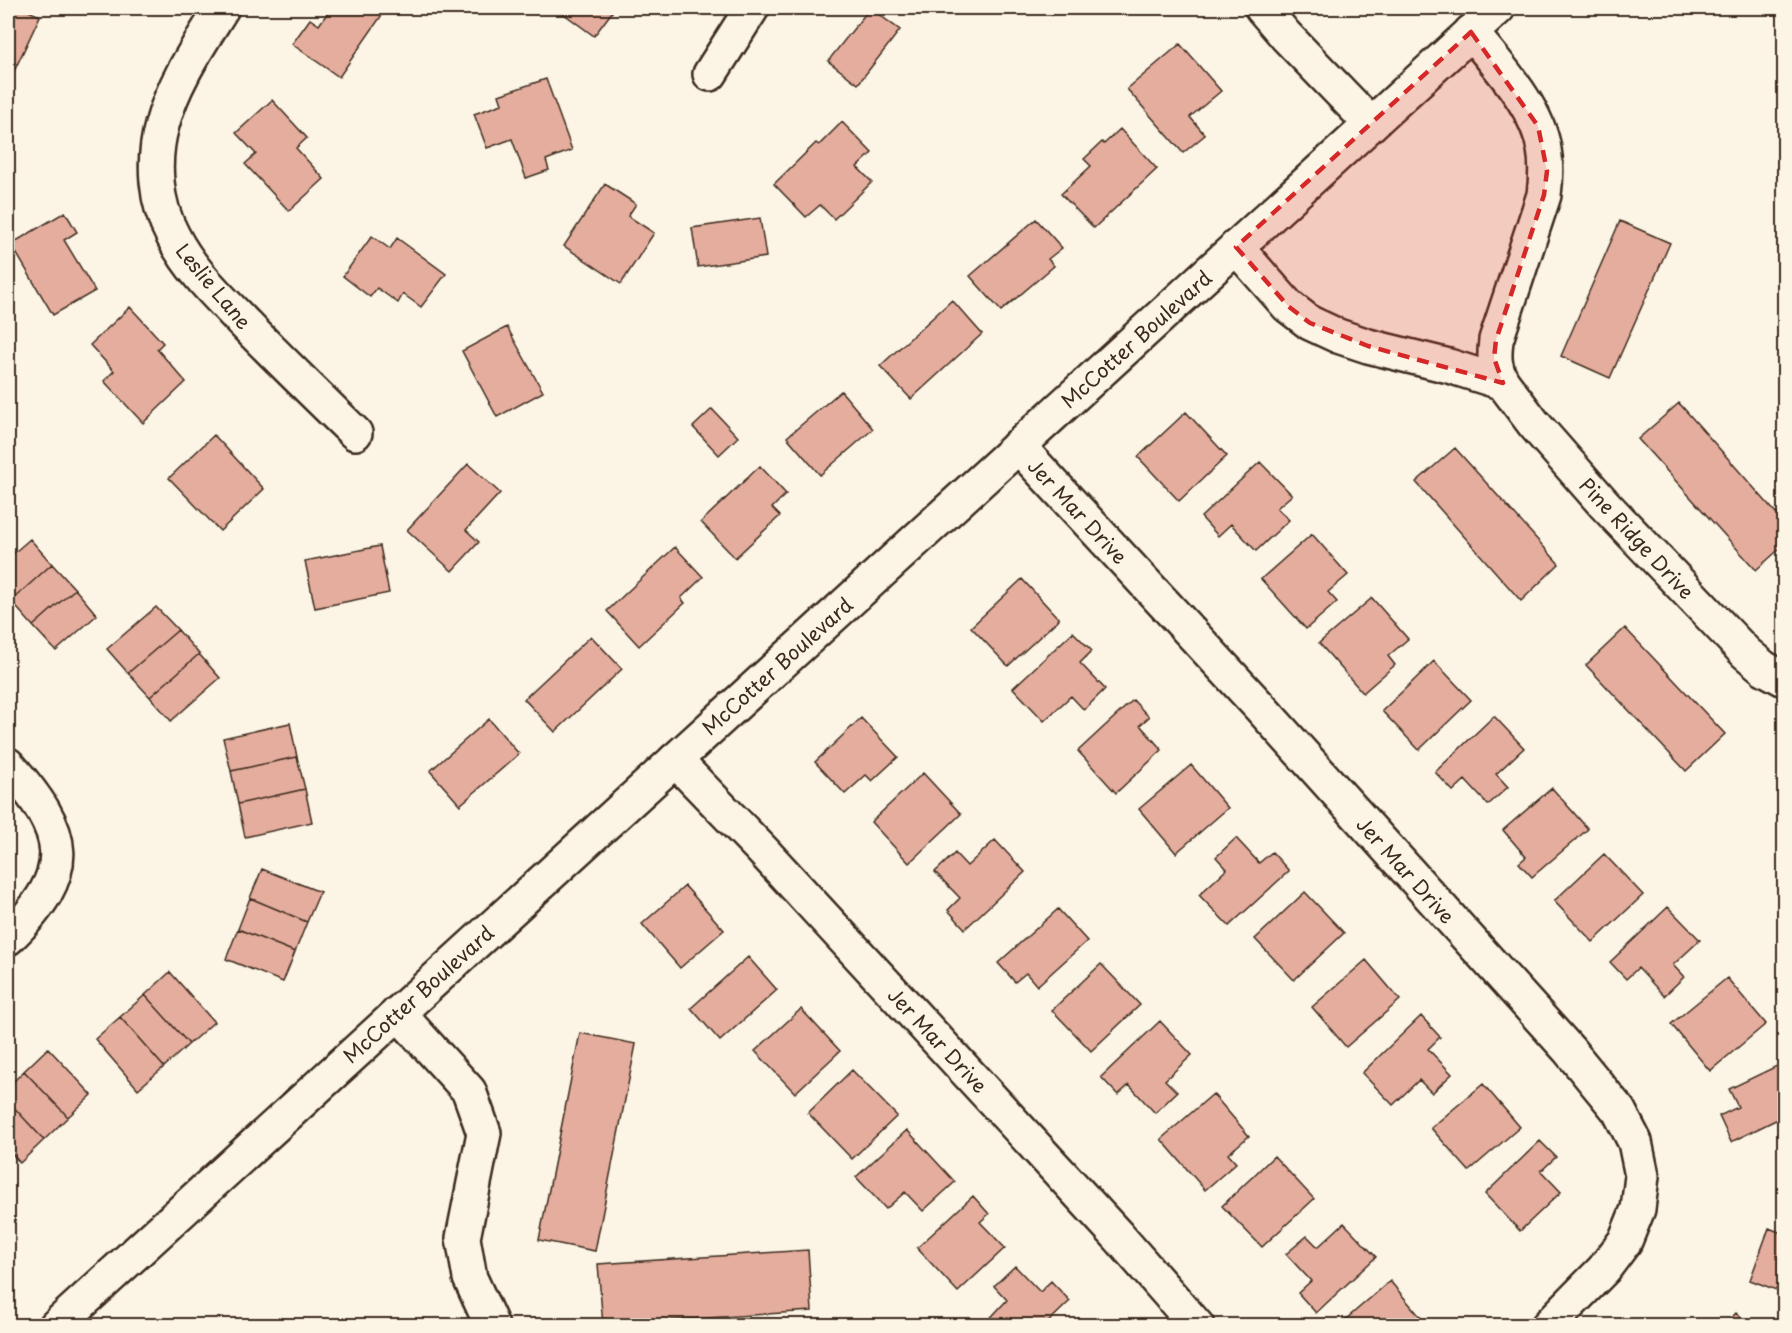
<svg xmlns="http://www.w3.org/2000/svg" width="1792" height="1333" viewBox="0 0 1792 1333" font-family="'Playpen Sans',sans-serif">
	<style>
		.building { fill: #e5ad9d; stroke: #3b2a1e; stroke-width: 1.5 }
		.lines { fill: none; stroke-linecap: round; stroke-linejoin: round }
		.minor-casing { stroke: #3b2a1e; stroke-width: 38 }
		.tertiary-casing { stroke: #3b2a1e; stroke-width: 38 }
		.minor { stroke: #fcf5e5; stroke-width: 33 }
		.tertiary { stroke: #fcf5e5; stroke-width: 33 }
		.marked { fill: #d62828; fill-opacity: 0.2; stroke: #d62828; stroke-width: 4.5; stroke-dasharray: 12 8; stroke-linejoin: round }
		.labels { text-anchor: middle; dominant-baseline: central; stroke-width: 4.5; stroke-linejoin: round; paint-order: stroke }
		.street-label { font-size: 20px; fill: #3b2a1e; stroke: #fcf5e5 }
	</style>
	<rect width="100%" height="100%" fill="#fcf5e5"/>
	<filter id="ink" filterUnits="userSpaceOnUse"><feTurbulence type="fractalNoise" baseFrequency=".0167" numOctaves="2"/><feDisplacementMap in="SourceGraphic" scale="12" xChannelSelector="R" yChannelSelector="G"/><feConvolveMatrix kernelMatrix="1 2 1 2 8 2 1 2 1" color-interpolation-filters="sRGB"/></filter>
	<g filter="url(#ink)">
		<!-- building -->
		<path class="building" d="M 8,8 L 22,8 L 40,16 L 9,82 Z
			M 331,8 L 378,8 L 384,12 L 339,77 L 292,44 L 310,19 L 319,25 Z
			M 556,8 L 615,8 L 594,36 Z
			M 870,8 L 900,30 L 858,84 L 828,61 Z
			M 1048,8 L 1065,8 L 1052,15 Z
			M 1180,44 L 1221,91 L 1190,117 L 1205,135 L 1183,153 L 1127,89 Z
			M 546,79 L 572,150 L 546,160 L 549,170 L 526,178 L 512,139 L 487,148 L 474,114 L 502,104 L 499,95 Z
			M 272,100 L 307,138 L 296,148 L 324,179 L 289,211 L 245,164 L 256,154 L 236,133 Z
			M 842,122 L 872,153 L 857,167 L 872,182 L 834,219 L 820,205 L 806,217 L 774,184 L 816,143 L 819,145 Z
			M 1120,129 L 1157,169 L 1094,228 L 1061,194 L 1091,166 L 1084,159 L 1102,142 L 1104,144 Z
			M 605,184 L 636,204 L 628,216 L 654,233 L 621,284 L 564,246 Z
			M 65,212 L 77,232 L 64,240 L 95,291 L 53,315 L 11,244 Z
			M 760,218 L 766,257 L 698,267 L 692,228 Z
			M 1036,219 L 1062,248 L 1048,259 L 1054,266 L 1001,311 L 970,276 Z
			M 1620,221 L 1670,243 L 1610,378 L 1561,356 Z
			M 372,236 L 390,249 L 397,238 L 446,274 L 421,307 L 403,294 L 398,303 L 377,288 L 370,297 L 343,276 Z
			M 952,300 L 982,334 L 911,399 L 880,366 Z
			M 130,307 L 163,343 L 157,349 L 186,382 L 143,423 L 104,381 L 114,371 L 90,345 Z
			M 507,327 L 543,392 L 497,417 L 462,351 Z
			M 841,391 L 873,429 L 820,475 L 787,437 Z
			M 1679,403 L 1784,522 L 1784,545 L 1756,570 L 1638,439 Z
			M 712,409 L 738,437 L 719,455 L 693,427 Z
			M 1186,412 L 1227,456 L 1179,501 L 1138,457 Z
			M 214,435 L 264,489 L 220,531 L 169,478 Z
			M 1455,448 L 1559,564 L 1521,601 L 1416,482 Z
			M 1260,462 L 1292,495 L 1277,508 L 1289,520 L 1256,551 L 1231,524 L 1218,536 L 1201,517 Z
			M 468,464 L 500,493 L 466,530 L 479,542 L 452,571 L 407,530 Z
			M 760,466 L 786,494 L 772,508 L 780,516 L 735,558 L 701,522 Z
			M 8,494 L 14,501 L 8,507 Z
			M 1312,534 L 1348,575 L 1328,592 L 1337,602 L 1306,629 L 1261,579 Z
			M 30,539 L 52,564 L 11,601 L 8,597 L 8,558 Z
			M 380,546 L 389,593 L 315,608 L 305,561 Z
			M 675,547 L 703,577 L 681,598 L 685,603 L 639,646 L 607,611 Z
			M 52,564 L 75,589 L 33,626 L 11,601 Z
			M 1022,579 L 1059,619 L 1008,666 L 971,627 Z
			M 75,589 L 97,615 L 56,651 L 33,626 Z
			M 1372,598 L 1408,639 L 1388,656 L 1395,665 L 1363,693 L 1319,643 Z
			M 156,607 L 178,630 L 128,673 L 107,649 Z
			M 1625,628 L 1725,734 L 1686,771 L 1586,665 Z
			M 178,630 L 199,654 L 150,697 L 128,673 Z
			M 1073,632 L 1092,651 L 1080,663 L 1105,689 L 1084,710 L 1071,696 L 1044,721 L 1013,688 Z
			M 591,636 L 622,669 L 555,732 L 524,699 Z
			M 199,654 L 220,678 L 171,721 L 150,697 Z
			M 1434,661 L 1471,700 L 1419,750 L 1382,711 Z
			M 1133,700 L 1149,717 L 1140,725 L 1162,750 L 1116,793 L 1078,751 Z
			M 1494,716 L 1524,748 L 1496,774 L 1508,787 L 1488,805 L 1465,780 L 1453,791 L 1435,772 Z
			M 861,718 L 898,757 L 872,781 L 866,775 L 845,794 L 815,762 Z
			M 489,719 L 519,754 L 460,805 L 430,771 Z
			M 290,723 L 297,757 L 231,771 L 223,738 Z
			M 297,757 L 305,789 L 238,804 L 231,771 Z
			M 1191,765 L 1228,808 L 1176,853 L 1139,809 Z
			M 923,773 L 961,814 L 909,863 L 871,822 Z
			M 1552,788 L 1588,829 L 1532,877 L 1519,863 L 1526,857 L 1503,830 Z
			M 305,789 L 312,822 L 245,837 L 238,804 Z
			M 1236,838 L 1259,863 L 1272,852 L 1289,871 L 1229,926 L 1199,895 L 1227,869 L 1216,857 Z
			M 995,840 L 1025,872 L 965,929 L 948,910 L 960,898 L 935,872 L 955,853 L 967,866 Z
			M 1604,854 L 1643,895 L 1593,942 L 1554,901 Z
			M 262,869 L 320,892 L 307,922 L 250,898 Z
			M 685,886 L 724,930 L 680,968 L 642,924 Z
			M 1305,892 L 1344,933 L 1294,980 L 1255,939 Z
			M 250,898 L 307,922 L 295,952 L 238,929 Z
			M 1668,907 L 1700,940 L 1673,965 L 1684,977 L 1664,996 L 1638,968 L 1626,979 L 1610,962 Z
			M 1058,909 L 1087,941 L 1037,986 L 1026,973 L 1015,982 L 998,963 Z
			M 238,929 L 295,952 L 283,982 L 226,959 Z
			M 748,957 L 777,990 L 720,1041 L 691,1008 Z
			M 1366,960 L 1400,1000 L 1346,1047 L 1312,1007 Z
			M 1101,964 L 1140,1005 L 1091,1051 L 1052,1010 Z
			M 170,972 L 214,1022 L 189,1044 L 145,995 Z
			M 1727,978 L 1766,1024 L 1710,1071 L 1671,1024 Z
			M 145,995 L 189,1044 L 164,1067 L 120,1017 Z
			M 801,1009 L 840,1051 L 795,1093 L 755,1051 Z
			M 1421,1016 L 1440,1037 L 1428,1049 L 1452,1074 L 1432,1093 L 1419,1080 L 1393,1105 L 1362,1073 Z
			M 120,1017 L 164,1067 L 138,1089 L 95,1039 Z
			M 1160,1021 L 1192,1055 L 1165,1080 L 1177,1092 L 1155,1113 L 1129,1085 L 1118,1095 L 1101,1077 Z
			M 580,1033 L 636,1044 L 595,1251 L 539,1240 Z
			M 48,1048 L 92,1095 L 68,1117 L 24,1071 Z
			M 1781,1064 L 1784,1072 L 1784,1116 L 1731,1142 L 1719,1116 L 1738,1107 L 1729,1089 Z
			M 852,1070 L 897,1116 L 852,1159 L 808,1113 Z
			M 24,1071 L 68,1117 L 44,1140 L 8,1101 L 8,1087 Z
			M 1483,1084 L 1520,1127 L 1469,1171 L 1431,1128 Z
			M 1213,1094 L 1249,1136 L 1228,1154 L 1236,1163 L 1205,1190 L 1161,1139 Z
			M 8,1101 L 44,1140 L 20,1163 L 8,1149 Z
			M 907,1130 L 955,1182 L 923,1211 L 905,1192 L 886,1209 L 856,1177 Z
			M 1540,1141 L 1556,1157 L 1541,1171 L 1561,1192 L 1520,1231 L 1485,1194 Z
			M 1274,1156 L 1314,1199 L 1262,1247 L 1222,1206 Z
			M 973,1196 L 989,1214 L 980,1222 L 1005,1248 L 958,1292 L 917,1248 Z
			M 1344,1223 L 1376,1257 L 1316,1313 L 1298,1293 L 1311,1281 L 1286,1254 L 1307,1236 L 1318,1247 Z
			M 1769,1228 L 1784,1234 L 1784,1293 L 1750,1280 Z
			M 808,1250 L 812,1311 L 603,1325 L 598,1264 Z
			M 1015,1266 L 1040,1292 L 1051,1281 L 1070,1301 L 1044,1326 L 983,1326 L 1007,1300 L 994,1286 Z
			M 1390,1281 L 1422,1319 L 1414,1326 L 1338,1326 Z
			M 1736,1313 L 1749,1326 L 1723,1326 Z
			M 849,1319 L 855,1326 L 843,1326 Z"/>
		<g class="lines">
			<defs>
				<path id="minor" d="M 222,8 C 199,45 173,83 162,125 C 152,161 155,203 173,236 C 190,270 219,297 245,324 C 281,361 318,397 355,433
					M 1262,8 L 1286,36 L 1371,124
					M 1471,32 C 1497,65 1537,106 1544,149 C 1547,165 1546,179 1544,195 L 1496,340 C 1494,356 1494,369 1503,383
					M 710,74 L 752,8
					M 1236,247 L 1288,306 L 1310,323 L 1338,336 L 1368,346 L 1449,366 L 1503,383 L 1534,424 L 1605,505 L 1746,653 L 1764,668 L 1784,679
					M 1018,446 L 1260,707 L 1569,1050 L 1619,1111 L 1635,1142 L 1642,1176 L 1638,1209 L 1625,1241 L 1604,1269 L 1548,1326
					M 675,760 L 763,851 L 1119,1237 L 1197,1326
					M 8,765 C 69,833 77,871 8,938
					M 398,1013 L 469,1091 L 484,1133 L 463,1238 L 470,1278 L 492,1326"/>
				<path id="tertiary" d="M 56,1326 L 1498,8"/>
			</defs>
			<!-- minor casing -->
			<use href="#minor" class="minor-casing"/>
			<!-- tertiary casing -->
			<use href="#tertiary" class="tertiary-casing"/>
			<!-- minor -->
			<use href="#minor" class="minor"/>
			<!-- tertiary -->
			<use href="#tertiary" class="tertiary"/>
		</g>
	</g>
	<!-- marked area -->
	<path class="marked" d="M 1471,32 L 1538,126 L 1547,171 L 1544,195 L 1496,340 L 1494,358 L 1503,383 L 1368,346 L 1310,323 L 1288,306 L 1236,247 Z"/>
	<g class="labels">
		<!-- street labels -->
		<g class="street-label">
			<text transform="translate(214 286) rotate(50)">Leslie Lane</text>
			<text transform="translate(1136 339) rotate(-42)">McCotter Boulevard</text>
			<text transform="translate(1078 511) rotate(47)">Jer Mar Drive</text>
			<text transform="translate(1637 538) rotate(47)">Pine Ridge Drive</text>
			<text transform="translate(777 666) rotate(-42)">McCotter Boulevard</text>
			<text transform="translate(1406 870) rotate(48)">Jer Mar Drive</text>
			<text transform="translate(418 994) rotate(-42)">McCotter Boulevard</text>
			<text transform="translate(938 1040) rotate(47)">Jer Mar Drive</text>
		</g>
	</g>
	<!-- margin -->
	<rect width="1792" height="1333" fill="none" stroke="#fcf5e5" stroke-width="30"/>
	<rect x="15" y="15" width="1762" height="1303" fill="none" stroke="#3b2a1e" stroke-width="2" filter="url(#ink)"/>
</svg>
